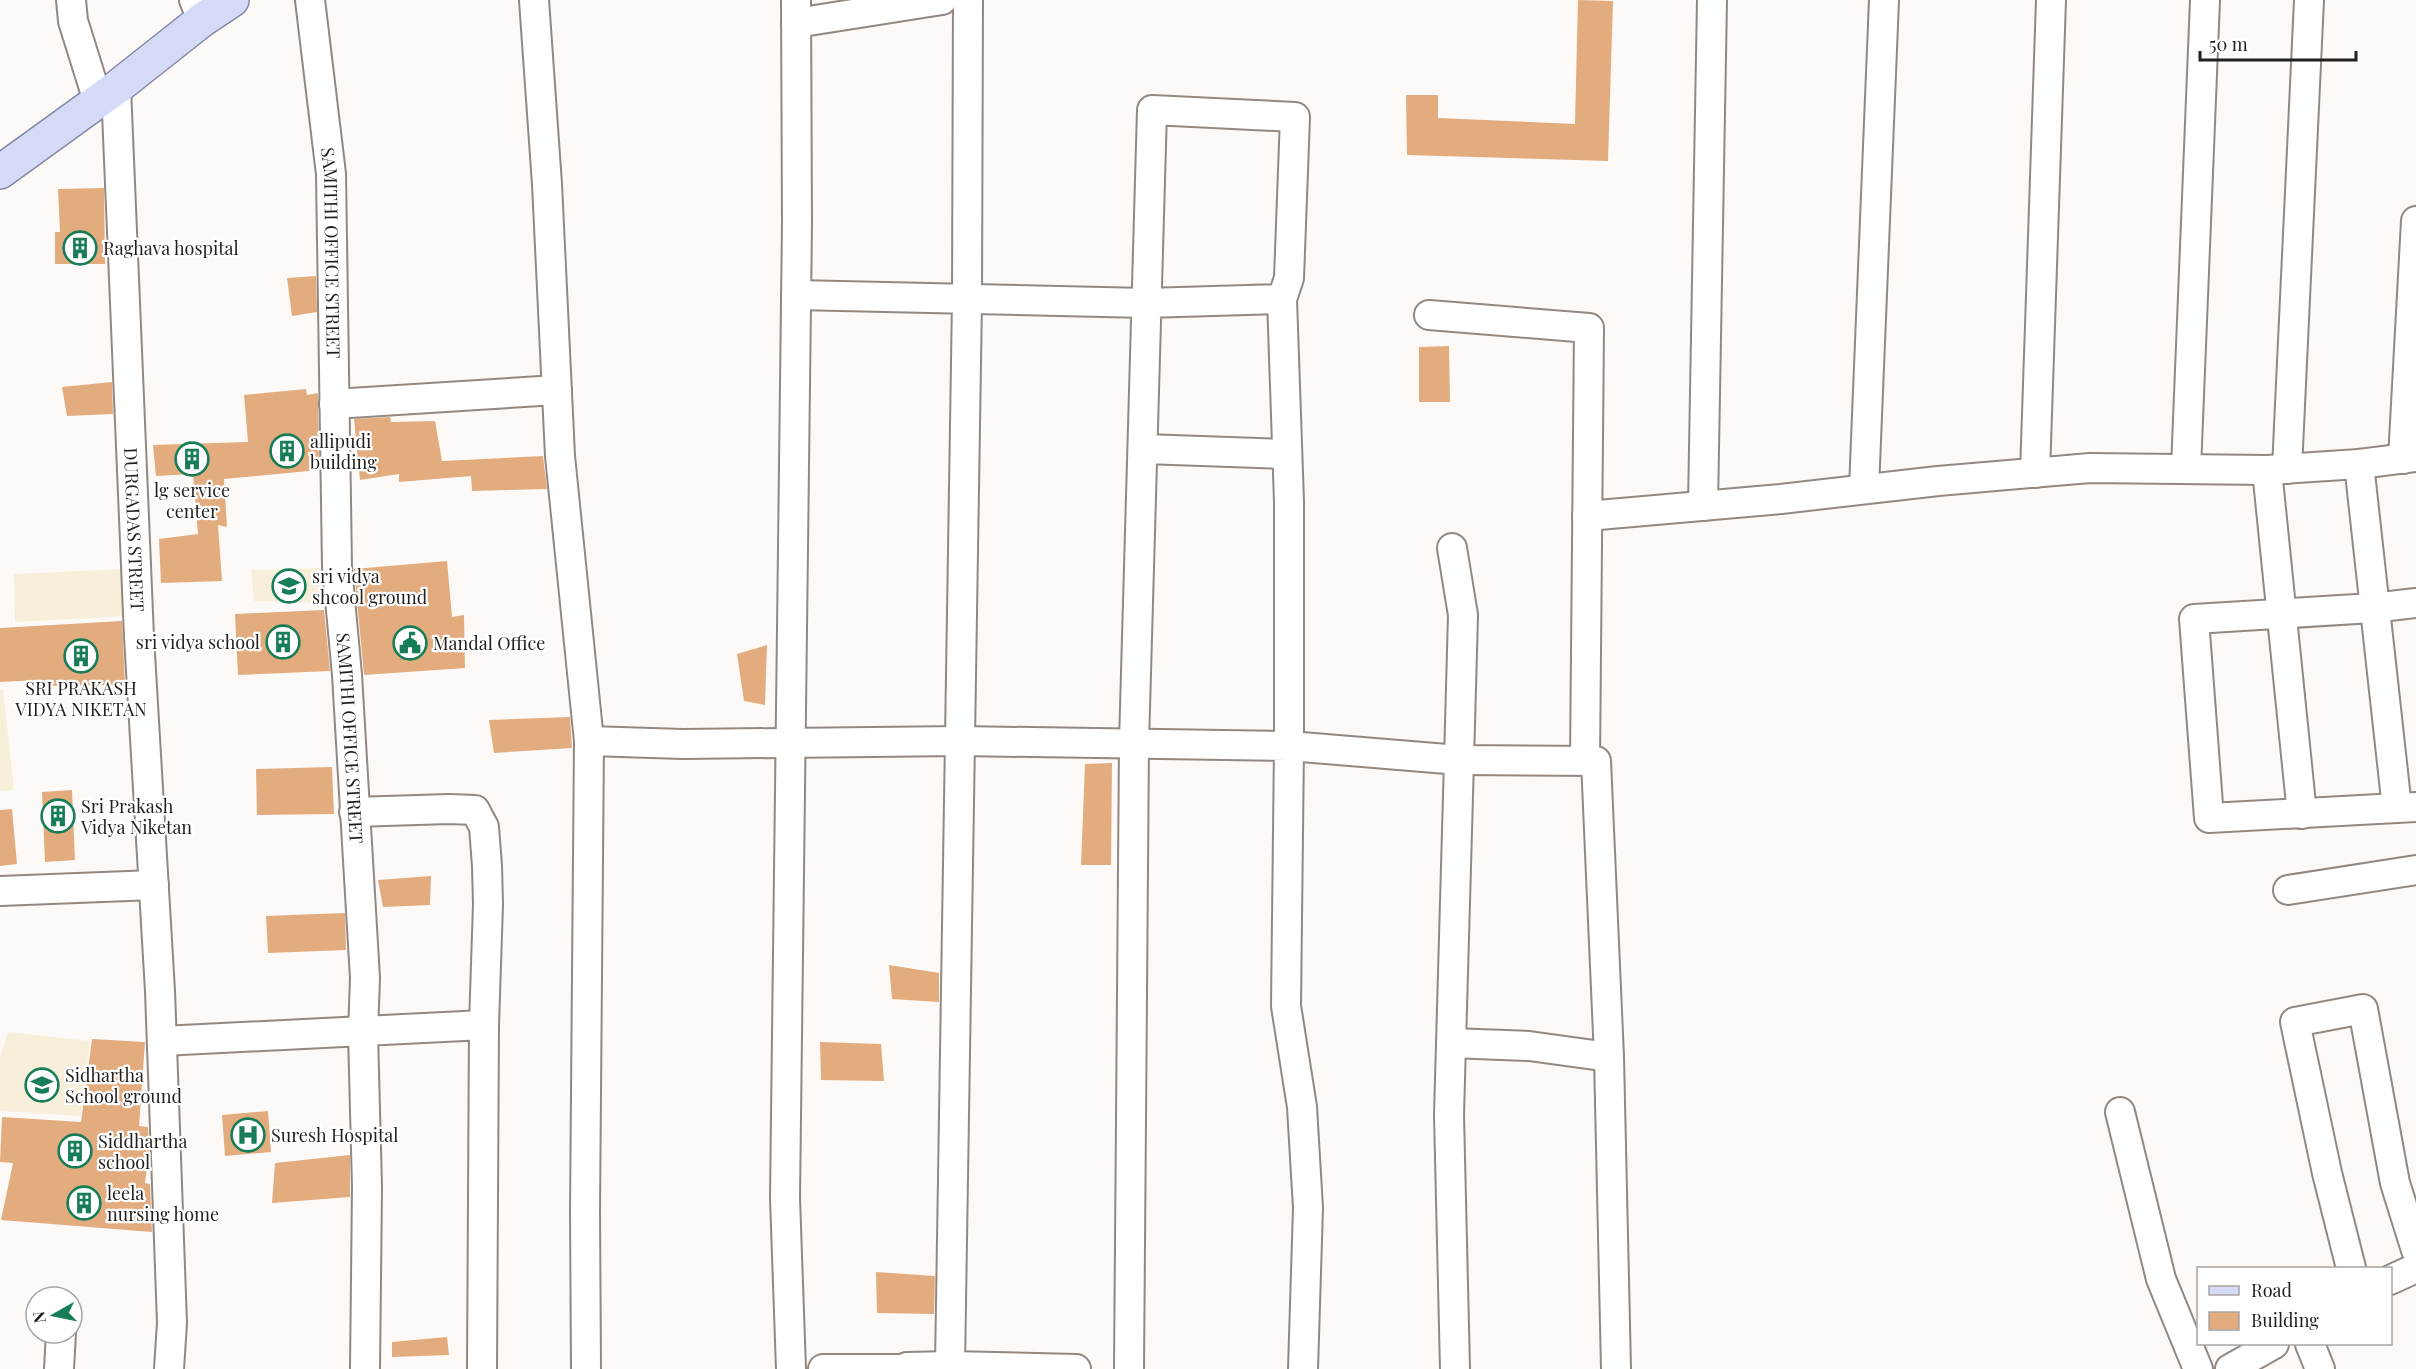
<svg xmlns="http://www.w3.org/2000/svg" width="2416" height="1369" viewBox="0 0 2416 1369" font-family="'Playfair Display',serif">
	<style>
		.education { fill: #f8efda }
		.building { fill: #e3ac7f }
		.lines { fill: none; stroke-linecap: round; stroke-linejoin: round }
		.minor-casing { stroke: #928882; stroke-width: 32 }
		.major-casing { stroke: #8488a7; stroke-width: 36 }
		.minor { stroke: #fff; stroke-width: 28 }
		.major { stroke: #d5daf7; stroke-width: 33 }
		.labels { text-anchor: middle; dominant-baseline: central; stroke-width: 4.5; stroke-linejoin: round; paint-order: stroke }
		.poi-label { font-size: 18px; fill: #221e1c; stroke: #fff; text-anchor: start }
		.street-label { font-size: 18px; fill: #221e1c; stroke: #fff }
	</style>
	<rect width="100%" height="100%" fill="#fdf9f6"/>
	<!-- education -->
	<path class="education" d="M 322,568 L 330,603 L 254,601 L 251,570 Z
		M 126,569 L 127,616 L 15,622 L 14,574 Z
		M 3,689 L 14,790 L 0,791 L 0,690 Z
		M 8,1032 L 90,1041 L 81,1116 L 0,1111 L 0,1058 Z"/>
	<!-- building -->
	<path class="building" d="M 1578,0 L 1613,1 L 1608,161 L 1407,155 L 1406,95 L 1438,95 L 1438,118 L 1575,124 Z
		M 104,188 L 105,264 L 55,264 L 55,232 L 60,232 L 58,189 Z
		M 316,276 L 317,312 L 292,316 L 287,278 Z
		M 1449,346 L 1450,402 L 1419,402 L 1419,347 Z
		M 112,382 L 113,414 L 67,416 L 62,387 Z
		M 306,389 L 307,395 L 318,393 L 319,470 L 224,479 L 227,527 L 218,525 L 222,581 L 161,583 L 159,539 L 198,534 L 193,474 L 156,476 L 153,445 L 248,442 L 244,395 Z
		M 390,417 L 391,422 L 435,421 L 442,461 L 543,456 L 547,489 L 472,491 L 471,476 L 399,482 L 399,474 L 360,480 L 354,419 Z
		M 447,561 L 452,617 L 464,615 L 465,668 L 364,675 L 354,569 Z
		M 324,610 L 330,671 L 238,675 L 235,614 Z
		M 122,621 L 125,685 L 38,686 L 38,680 L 0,682 L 0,628 Z
		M 767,645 L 765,705 L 744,701 L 737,654 Z
		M 570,717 L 572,748 L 494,753 L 489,720 Z
		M 1112,763 L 1111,865 L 1081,865 L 1085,764 Z
		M 332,767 L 334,814 L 257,815 L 256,769 Z
		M 72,790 L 75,860 L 45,862 L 42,792 Z
		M 12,809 L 17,864 L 0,866 L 0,810 Z
		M 431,876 L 430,905 L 383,907 L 378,880 Z
		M 345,913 L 346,950 L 268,953 L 266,916 Z
		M 889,965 L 939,973 L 939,1002 L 892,999 Z
		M 92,1039 L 145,1042 L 139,1126 L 148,1127 L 149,1151 L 145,1183 L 150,1184 L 152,1232 L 1,1220 L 13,1163 L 0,1162 L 2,1117 L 81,1122 Z
		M 820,1042 L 881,1044 L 884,1081 L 821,1080 Z
		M 268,1111 L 271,1152 L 225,1156 L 222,1115 Z
		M 350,1155 L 350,1197 L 272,1203 L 275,1163 Z
		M 876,1272 L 935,1276 L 934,1314 L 877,1313 Z
		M 447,1337 L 449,1355 L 392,1357 L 392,1342 Z"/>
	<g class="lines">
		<defs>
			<g id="minor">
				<path d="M 71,0 L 73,21 L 98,101"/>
				<path d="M 194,0 L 202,20"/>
				<path id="s1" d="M 310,0 L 331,174 L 337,567 L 347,675 L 365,978 L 363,1033 L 367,1187 L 365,1369"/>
				<path d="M 534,0 L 547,184 L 560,456 L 589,741 L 585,1211 L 586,1369"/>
				<path d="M 796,23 L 942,0"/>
				<path id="s2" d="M 116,88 L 139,637 L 160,991 L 172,1323 L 169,1369"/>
				<path d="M 796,295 L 1146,303 L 1282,299 L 1289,278 L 1295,117 L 1152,110 L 1134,743 L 1129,1369"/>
				<path d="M 1282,299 L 1289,502 L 1289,746 L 1459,760 L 1449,1115 L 1455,1369"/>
				<path d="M 1429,315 L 1589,328 L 1585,761"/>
				<path d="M 334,404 L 557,390"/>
				<path d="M 1144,449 L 1286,454"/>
				<path d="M 2403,459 L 2416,221"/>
				<path d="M 2359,464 L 2397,808"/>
				<path d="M 2186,469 L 2205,0"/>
				<path d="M 2287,469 L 2309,0"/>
				<path d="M 2267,470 L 2302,814"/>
				<path d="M 2035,473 L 2051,0"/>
				<path d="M 1864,489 L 1884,0"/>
				<path d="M 1703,506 L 1712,0"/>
				<path d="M 1587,516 L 1781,499 L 1938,481 L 2090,468 L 2267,470 L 2359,464 L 2416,457"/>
				<path d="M 1452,548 L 1463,615 L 1459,760 L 1596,761 L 1609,1057 L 1616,1369"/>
				<path d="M 2416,603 L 2373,608 L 2194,619 L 2209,818 L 2416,807"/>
				<path d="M 589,741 L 683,744 L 960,741 L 1289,746 L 1286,1006 L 1302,1107 L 1308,1208 L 1303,1369"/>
				<path d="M 354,812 L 449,809 L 475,810 L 484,827 L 487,866 L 488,904 L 484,1025"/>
				<path d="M 2288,890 L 2416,870"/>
				<path d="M 0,891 L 154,885"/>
				<path d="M 162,1041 L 484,1025 L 482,1369"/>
				<path d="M 1451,1043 L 1529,1046 L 1609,1057"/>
				<path d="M 2120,1112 L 2161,1279 L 2198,1369"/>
				<path d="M 2351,1268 L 2327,1173 L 2295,1022 L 2363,1009 L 2395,1183 L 2416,1250"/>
				<path d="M 2390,1280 L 2416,1268"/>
				<path d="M 2310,1344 L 2320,1369"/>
				<path d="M 950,1366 L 967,300 L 968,0"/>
				<path d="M 907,1367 L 950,1366 L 1076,1369"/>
				<path d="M 59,1369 L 61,1333"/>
				<path d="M 791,1369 L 785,1198 L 797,222 L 796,0"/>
				<path d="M 823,1369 L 907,1369"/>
				<path d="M 2230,1369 L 2274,1344"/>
			</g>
			<path id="major" d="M 0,172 L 116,88 L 202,20 L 232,0"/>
		</defs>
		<!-- minor casing -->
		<use href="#minor" class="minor-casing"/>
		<!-- major casing -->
		<use href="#major" class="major-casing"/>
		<!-- minor -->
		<use href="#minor" class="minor"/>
		<!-- major -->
		<use href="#major" class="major"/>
	</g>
	<!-- icons -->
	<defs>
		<symbol id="building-ring" viewBox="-11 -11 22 22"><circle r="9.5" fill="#fff" stroke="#177d56" stroke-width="1.5"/><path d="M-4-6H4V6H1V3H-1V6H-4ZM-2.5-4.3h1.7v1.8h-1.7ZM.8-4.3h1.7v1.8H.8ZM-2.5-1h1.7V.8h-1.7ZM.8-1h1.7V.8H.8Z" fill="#177d56"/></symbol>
		<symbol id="school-ring" viewBox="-11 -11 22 22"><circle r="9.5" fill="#fff" stroke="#177d56" stroke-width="1.5"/><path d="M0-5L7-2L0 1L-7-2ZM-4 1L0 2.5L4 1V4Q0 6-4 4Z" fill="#177d56"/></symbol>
		<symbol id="civic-ring" viewBox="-11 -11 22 22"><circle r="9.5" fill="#fff" stroke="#177d56" stroke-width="1.5"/><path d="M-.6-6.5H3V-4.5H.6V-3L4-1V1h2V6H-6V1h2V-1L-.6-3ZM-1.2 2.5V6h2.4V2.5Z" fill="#177d56"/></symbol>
		<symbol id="hospital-ring" viewBox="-11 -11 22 22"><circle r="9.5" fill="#fff" stroke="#177d56" stroke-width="1.5"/><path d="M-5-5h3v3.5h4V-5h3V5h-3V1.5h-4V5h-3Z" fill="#177d56"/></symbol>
	</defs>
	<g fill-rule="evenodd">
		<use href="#building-ring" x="61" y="229" width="38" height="38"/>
		<use href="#building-ring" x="268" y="432" width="38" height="38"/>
		<use href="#building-ring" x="173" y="440" width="38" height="38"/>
		<use href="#school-ring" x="270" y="567" width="38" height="38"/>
		<use href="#building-ring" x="264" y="623" width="38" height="38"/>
		<use href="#civic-ring" x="391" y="624" width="38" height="38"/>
		<use href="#building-ring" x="62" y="637" width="38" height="38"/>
		<use href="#building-ring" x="39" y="797" width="38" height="38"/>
		<use href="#school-ring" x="23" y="1066" width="38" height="38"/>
		<use href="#hospital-ring" x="229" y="1116" width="38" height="38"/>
		<use href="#building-ring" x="56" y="1132" width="38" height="38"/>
		<use href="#building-ring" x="65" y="1184" width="38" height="38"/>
	</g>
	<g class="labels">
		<!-- poi labels -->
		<g class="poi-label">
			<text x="103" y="248">Raghava hospital</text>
			<text x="310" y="441">allipudi<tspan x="310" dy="21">building</tspan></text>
			<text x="192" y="490" text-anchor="middle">lg service<tspan x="192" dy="21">center</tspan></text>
			<text x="312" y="576">sri vidya<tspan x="312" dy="21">shcool ground</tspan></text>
			<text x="260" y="642" text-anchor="end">sri vidya school</text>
			<text x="433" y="643">Mandal Office</text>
			<text x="81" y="688" text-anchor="middle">SRI PRAKASH<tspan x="81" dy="21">VIDYA NIKETAN</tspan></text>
			<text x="81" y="806">Sri Prakash<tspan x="81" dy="21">Vidya Niketan</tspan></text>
			<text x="65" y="1075">Sidhartha<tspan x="65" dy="21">School ground</tspan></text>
			<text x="271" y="1135">Suresh Hospital</text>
			<text x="98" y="1141">Siddhartha<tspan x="98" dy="21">school</tspan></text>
			<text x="107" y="1193">leela<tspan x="107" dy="21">nursing home</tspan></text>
		</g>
		<!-- street labels -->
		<g class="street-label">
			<text stroke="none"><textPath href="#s1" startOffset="254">SAMITHI OFFICE STREET</textPath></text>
			<text stroke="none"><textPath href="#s2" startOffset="442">DURGADAS STREET</textPath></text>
			<text stroke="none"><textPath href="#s1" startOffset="740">SAMITHI OFFICE STREET</textPath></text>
		</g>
	</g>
	<!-- legend -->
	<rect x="2197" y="1267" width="195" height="78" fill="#ffffff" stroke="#a7a5a4" stroke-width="1.5"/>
	<rect x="2209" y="1286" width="30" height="9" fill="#d5daf7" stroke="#a7a5a4" stroke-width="1.5"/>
	<text x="2251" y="1297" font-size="18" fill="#221e1c">Road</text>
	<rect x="2209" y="1312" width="30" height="18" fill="#e3ac7f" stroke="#a7a5a4" stroke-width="1.5"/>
	<text x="2251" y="1327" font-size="18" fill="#221e1c">Building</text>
	<!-- north arrow -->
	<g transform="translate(54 1315) rotate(261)"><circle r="28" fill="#ffffff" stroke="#a7a5a4" stroke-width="1.5"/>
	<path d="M0-4.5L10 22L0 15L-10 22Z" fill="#177d56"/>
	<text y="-9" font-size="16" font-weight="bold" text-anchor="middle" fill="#221e1c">N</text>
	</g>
	<!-- scale -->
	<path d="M2200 51v9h156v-9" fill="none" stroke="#221e1c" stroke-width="3"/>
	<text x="2209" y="51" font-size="18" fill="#221e1c" stroke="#ffffff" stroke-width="4.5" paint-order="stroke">50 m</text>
</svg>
